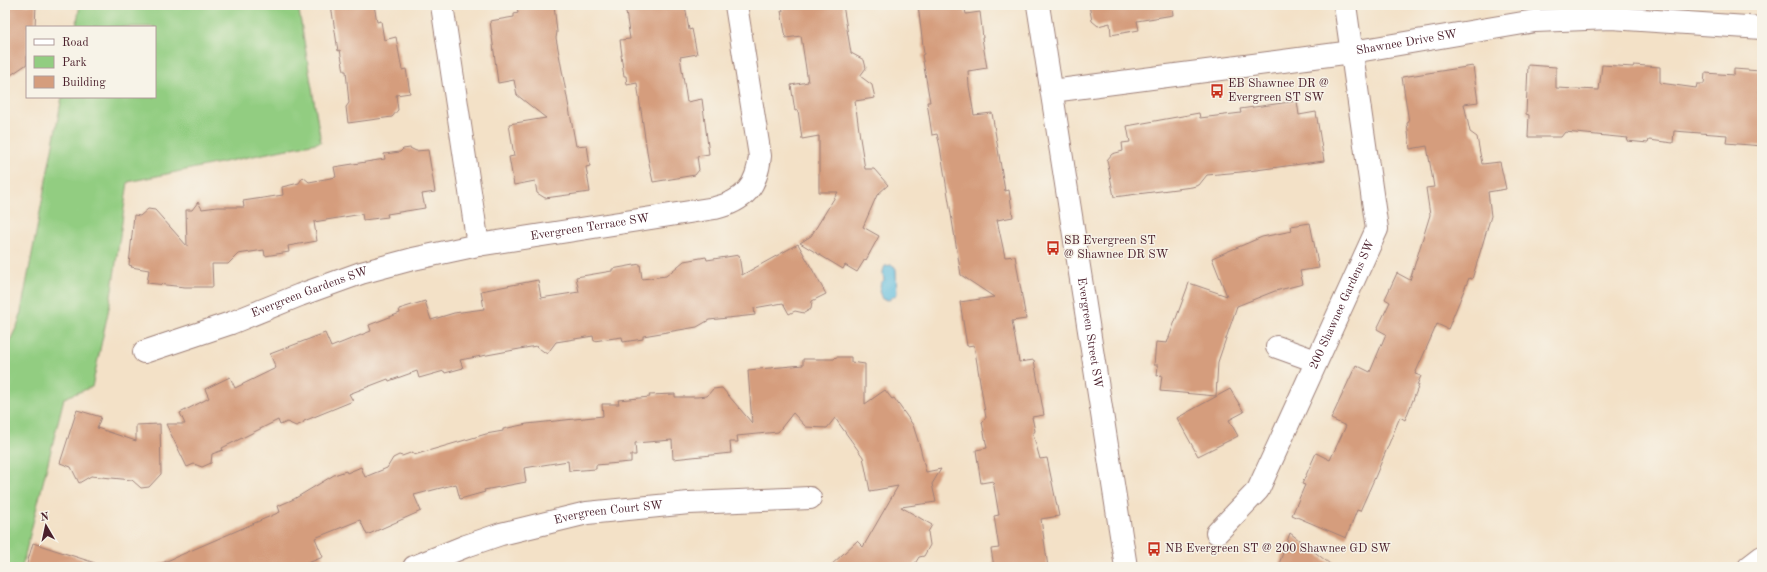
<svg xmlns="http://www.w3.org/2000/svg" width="1767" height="572" viewBox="0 0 1767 572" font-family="'Old Standard TT',serif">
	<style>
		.green { fill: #92cd81; stroke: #6e7656 }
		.water { fill: #60bdde; stroke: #556e84 }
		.building { fill: #d59d7d }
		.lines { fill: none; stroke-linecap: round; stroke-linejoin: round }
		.minor-casing { stroke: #9e8079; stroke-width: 24 }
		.minor { stroke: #fff; stroke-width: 22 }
		.labels { text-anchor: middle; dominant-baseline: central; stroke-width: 3; stroke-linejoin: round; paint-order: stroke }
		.street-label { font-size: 12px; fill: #4a1f2b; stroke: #f7f3e8 }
		.poi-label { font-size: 12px; fill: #4a1f2b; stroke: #f7f3e8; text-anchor: start }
	</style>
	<rect width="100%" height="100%" fill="#f7f3e8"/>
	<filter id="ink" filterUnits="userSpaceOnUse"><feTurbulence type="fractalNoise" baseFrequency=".025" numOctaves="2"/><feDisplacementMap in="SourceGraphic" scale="8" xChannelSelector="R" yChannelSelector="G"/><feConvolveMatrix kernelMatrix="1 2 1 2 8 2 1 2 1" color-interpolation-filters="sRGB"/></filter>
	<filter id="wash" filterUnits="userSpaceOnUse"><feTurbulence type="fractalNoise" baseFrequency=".012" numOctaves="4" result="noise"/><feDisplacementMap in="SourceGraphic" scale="16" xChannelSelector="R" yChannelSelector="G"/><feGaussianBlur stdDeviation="0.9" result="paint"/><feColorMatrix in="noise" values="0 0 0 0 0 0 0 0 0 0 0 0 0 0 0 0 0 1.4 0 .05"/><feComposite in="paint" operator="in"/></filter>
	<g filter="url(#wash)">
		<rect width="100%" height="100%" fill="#f3e1c7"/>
		<!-- green -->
		<path class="green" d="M 80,5 L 298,5 L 321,142 L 128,182 L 110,303 L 92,387 L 64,398 L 22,567 L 5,567 L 5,351 L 19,322 L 62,97 L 155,97 L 155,27 L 76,27 Z"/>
		<!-- water -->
		<path class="water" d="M 891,265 L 894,266 L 896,269 L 897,294 L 889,300 L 882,299 L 879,291 L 881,283 L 884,280 C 883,274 882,272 885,266 Z"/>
		<g id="blocks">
			<!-- building -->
			<path class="building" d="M 5,5 L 36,5 L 35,27 L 27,27 L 27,64 L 5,79 Z
				M 331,5 L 374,5 L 377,22 L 381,21 L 384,40 L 396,37 L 402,70 L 406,69 L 410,93 L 396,95 L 398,110 L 392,117 L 348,123 L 346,107 L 349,103 L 346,71 L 344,71 L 340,50 L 338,51 Z
				M 517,5 L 554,5 L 557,32 L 556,38 L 576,146 L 587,145 L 590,166 L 586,167 L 590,192 L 545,198 L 537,193 L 535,181 L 514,185 L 509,157 L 514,156 L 509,124 L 546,118 L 517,95 L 514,80 L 498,83 L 490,21 L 514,17 L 514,14 L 518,13 Z
				M 625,5 L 685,5 L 689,30 L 692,29 L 697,54 L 680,57 L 687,102 L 702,99 L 709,154 L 697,156 L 699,170 L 695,175 L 653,182 L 648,158 L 637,83 L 627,85 L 626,76 L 624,76 L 621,55 L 622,55 L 620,40 L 630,39 Z
				M 782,5 L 843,5 L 851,53 L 864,60 L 866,68 L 860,76 L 872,85 L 875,98 L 855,101 L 860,138 L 865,169 L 874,169 L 888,185 L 877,195 L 863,227 L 879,236 L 866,260 L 865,259 L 857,272 L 845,265 L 843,269 L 800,243 L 811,236 L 838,192 L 819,192 L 819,136 L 802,139 L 798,110 L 795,111 L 791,85 L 808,82 L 801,36 L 786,38 L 781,11 L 783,11 Z
				M 918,5 L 964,5 L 966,14 L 980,12 L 983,38 L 982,38 L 987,68 L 968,71 L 969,86 L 974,115 L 992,113 L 1005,191 L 1009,190 L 1013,217 L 997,220 L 1005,257 L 1015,256 L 1026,319 L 1012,321 L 1019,362 L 1034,360 L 1044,415 L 1032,417 L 1035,431 L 1033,434 L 1040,459 L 1047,458 L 1059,516 L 1041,519 L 1048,567 L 994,567 L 991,549 L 999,548 L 994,516 L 999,515 L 993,481 L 981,483 L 976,450 L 987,448 L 982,422 L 986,418 L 974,345 L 967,346 L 960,302 L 994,297 L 961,275 L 940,147 L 937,134 L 932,135 L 927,102 L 930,102 L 922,55 L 924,54 Z
				M 1089,5 L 1172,5 L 1173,15 L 1137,21 L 1139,30 L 1111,35 L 1110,23 L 1098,26 L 1092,21 Z
				M 1528,65 L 1556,67 L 1556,88 L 1599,90 L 1602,65 L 1633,67 L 1634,65 L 1660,67 L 1660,83 L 1696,88 L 1697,84 L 1704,84 L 1705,73 L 1734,75 L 1734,69 L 1760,71 L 1759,92 L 1762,93 L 1762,146 L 1726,143 L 1727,135 L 1674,131 L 1673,143 L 1649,140 L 1648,143 L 1627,141 L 1628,138 L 1565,132 L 1561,137 L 1528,137 L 1529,115 L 1526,114 Z
				M 1473,66 L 1478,102 L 1464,104 L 1470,132 L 1477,137 L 1482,164 L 1500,162 L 1506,189 L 1488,192 L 1491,216 L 1472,279 L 1469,278 L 1448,329 L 1437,324 L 1415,374 L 1421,376 L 1417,385 L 1419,385 L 1405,420 L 1400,417 L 1376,475 L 1360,511 L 1357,510 L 1346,538 L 1292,515 L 1305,485 L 1302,484 L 1316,453 L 1330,460 L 1346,426 L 1331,419 L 1356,365 L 1370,372 L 1386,334 L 1377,329 L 1390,302 L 1385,299 L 1397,273 L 1410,280 L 1430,215 L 1426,188 L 1434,187 L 1427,146 L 1410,149 L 1407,123 L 1409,122 L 1402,77 Z
				M 1297,101 L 1299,115 L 1316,112 L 1324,161 L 1241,172 L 1207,175 L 1199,185 L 1192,187 L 1114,197 L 1107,160 L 1112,154 L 1123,151 L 1122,143 L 1130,142 L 1127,126 L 1199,113 L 1200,118 L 1241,113 L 1240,109 Z
				M 410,148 L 416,151 L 428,150 L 435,192 L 422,194 L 425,208 L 387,214 L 388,217 L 363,220 L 362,214 L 314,222 L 317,241 L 288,246 L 289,252 L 265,256 L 264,250 L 238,254 L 228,264 L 212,264 L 213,287 L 185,287 L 147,283 L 149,270 L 131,267 L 132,266 L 129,265 L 134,215 L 140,216 L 148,209 L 155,210 L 187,246 L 186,210 L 192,210 L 198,202 L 202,209 L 217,207 L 244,207 L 243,201 L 283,195 L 282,187 L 299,183 L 303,177 L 309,182 L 336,177 L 334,167 L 385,159 L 384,154 L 400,152 L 403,149 Z
				M 1310,223 L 1319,268 L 1300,271 L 1303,284 L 1275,291 L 1237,306 L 1218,362 L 1216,396 L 1160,391 L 1162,375 L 1157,376 L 1158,365 L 1154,365 L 1156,342 L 1167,343 L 1189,283 L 1227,296 L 1212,258 L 1262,237 L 1292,231 L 1291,226 Z
				M 798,244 L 826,294 L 812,301 L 811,309 L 804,313 L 795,311 L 789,314 L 783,303 L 754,308 L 755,315 L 709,320 L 697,327 L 643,336 L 643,339 L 623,342 L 622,337 L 594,341 L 593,336 L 556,342 L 547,354 L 536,346 L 460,360 L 463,368 L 445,373 L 444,371 L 419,378 L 417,371 L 389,381 L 388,379 L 349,394 L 353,401 L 304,421 L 303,423 L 296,426 L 287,422 L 280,425 L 278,420 L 222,448 L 223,450 L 212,454 L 211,463 L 202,467 L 194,464 L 187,467 L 166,424 L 185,424 L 180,413 L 209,398 L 205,389 L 230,377 L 235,388 L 276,368 L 270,354 L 325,333 L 331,347 L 371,331 L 369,325 L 400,313 L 399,309 L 425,301 L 431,320 L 454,313 L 484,309 L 481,291 L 538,280 L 541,298 L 579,292 L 576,277 L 612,271 L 612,269 L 640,264 L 642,279 L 666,276 L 684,261 L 706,257 L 707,260 L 739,255 L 742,275 Z
				M 836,357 L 851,357 L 851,362 L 865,364 L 865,404 L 885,390 L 892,399 L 894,398 L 913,425 L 920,447 L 926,472 L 941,469 L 932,484 L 936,502 L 901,507 L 932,525 L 928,532 L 930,545 L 924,556 L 919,557 L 913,567 L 829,567 L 857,541 L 863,547 L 898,486 L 870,491 L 863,457 L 835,418 L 827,428 L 806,427 L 793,413 L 778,432 L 737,436 L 738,442 L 730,442 L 731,453 L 673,459 L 672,440 L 635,443 L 636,455 L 631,455 L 631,462 L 596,465 L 596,469 L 569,471 L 568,461 L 524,468 L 526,482 L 484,490 L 485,492 L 460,499 L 456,484 L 414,495 L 421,511 L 367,535 L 360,520 L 315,538 L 323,557 L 298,567 L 153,567 L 280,512 L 278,506 L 294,499 L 334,475 L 346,471 L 347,473 L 361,467 L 365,477 L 387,468 L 393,458 L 399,455 L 402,456 L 413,452 L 414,455 L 486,434 L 503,431 L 503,429 L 527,424 L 603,416 L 602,404 L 619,404 L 618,400 L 650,397 L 649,395 L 675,394 L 675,397 L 697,397 L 707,396 L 713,389 L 722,388 L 752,423 L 748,370 L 803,365 L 803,359 L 834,359 Z
				M 1230,389 L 1244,412 L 1229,420 L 1238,436 L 1198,456 L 1177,418 Z
				M 77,410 L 101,417 L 97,428 L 136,441 L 136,425 L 160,424 L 161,474 L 149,487 L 141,488 L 132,480 L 91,476 L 79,483 L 71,467 L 60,463 Z
				M 1290,533 L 1334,567 L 1278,567 Z
				M 33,543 L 95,563 L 95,567 L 26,567 Z"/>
		</g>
	</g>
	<g filter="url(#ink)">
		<use href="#blocks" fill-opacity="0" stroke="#9e8079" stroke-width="1"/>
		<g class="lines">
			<defs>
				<g id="minor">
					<path id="s1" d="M 442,5 L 478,245 L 715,208 C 744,201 757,187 760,156 L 736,5"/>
					<path id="s2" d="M 1038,5 L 1126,567"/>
					<path id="s3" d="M 1052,91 L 1352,52 L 1535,21 L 1611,18 L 1762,28"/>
					<path d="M 1277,347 L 1316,361"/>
					<path id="s4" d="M 144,352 L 231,323 L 300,295 L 361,273 L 413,259 L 478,245"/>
					<path id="s5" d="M 1217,533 L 1258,490 L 1377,229 L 1345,5"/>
					<path id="s6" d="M 414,567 L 466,546 L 501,534 L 587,513 L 689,503 L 810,498"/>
					<path d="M 1749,567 L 1762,557"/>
				</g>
			</defs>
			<!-- minor casing -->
			<use href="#minor" class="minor-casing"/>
			<!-- minor -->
			<use href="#minor" class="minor"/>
		</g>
	</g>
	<!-- icons -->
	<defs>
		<symbol id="bus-bare" viewBox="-9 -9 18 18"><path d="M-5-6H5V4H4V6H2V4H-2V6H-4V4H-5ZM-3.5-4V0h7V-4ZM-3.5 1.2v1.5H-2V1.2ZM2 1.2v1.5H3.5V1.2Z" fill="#c8321e" stroke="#f7f3e8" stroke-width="2.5" paint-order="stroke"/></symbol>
	</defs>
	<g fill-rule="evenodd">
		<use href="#bus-bare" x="1207" y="81" width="20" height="20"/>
		<use href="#bus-bare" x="1043" y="238" width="20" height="20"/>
		<use href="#bus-bare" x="1144" y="539" width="20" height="20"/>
	</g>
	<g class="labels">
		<!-- street labels -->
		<g class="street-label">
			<text stroke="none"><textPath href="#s3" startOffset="358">Shawnee Drive SW</textPath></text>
			<text stroke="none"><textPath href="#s1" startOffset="356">Evergreen Terrace SW</textPath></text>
			<text stroke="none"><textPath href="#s4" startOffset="176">Evergreen Gardens SW</textPath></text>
			<text stroke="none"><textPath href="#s5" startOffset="263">200 Shawnee Gardens SW</textPath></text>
			<text stroke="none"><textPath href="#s2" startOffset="332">Evergreen Street SW</textPath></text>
			<text stroke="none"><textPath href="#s6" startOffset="203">Evergreen Court SW</textPath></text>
		</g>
		<!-- poi labels -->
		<g class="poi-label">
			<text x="1228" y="84">EB Shawnee DR @<tspan x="1228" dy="14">Evergreen ST SW</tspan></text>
			<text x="1064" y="241">SB Evergreen ST<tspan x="1064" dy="14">@ Shawnee DR SW</tspan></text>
			<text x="1165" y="549">NB Evergreen ST @ 200 Shawnee GD SW</text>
		</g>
	</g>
	<!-- margin -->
	<rect width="1767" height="572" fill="none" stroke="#f7f3e8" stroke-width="20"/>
	<!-- legend -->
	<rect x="26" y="26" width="130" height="72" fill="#f7f3e8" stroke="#b29e9c"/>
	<rect x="34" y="39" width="20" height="6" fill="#ffffff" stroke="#b29e9c"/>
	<text x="62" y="46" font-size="12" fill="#4a1f2b">Road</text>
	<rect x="34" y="56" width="20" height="12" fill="#92cd81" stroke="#b29e9c"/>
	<text x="62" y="66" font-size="12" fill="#4a1f2b">Park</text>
	<rect x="34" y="76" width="20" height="12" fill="#d59d7d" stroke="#b29e9c"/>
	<text x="62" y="86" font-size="12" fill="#4a1f2b">Building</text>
	<!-- north arrow -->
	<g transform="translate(46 526) rotate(351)" stroke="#f7f3e8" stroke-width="3" paint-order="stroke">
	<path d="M0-3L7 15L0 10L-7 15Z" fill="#4a1f2b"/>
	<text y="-6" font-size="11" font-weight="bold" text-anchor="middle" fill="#4a1f2b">N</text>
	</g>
</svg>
